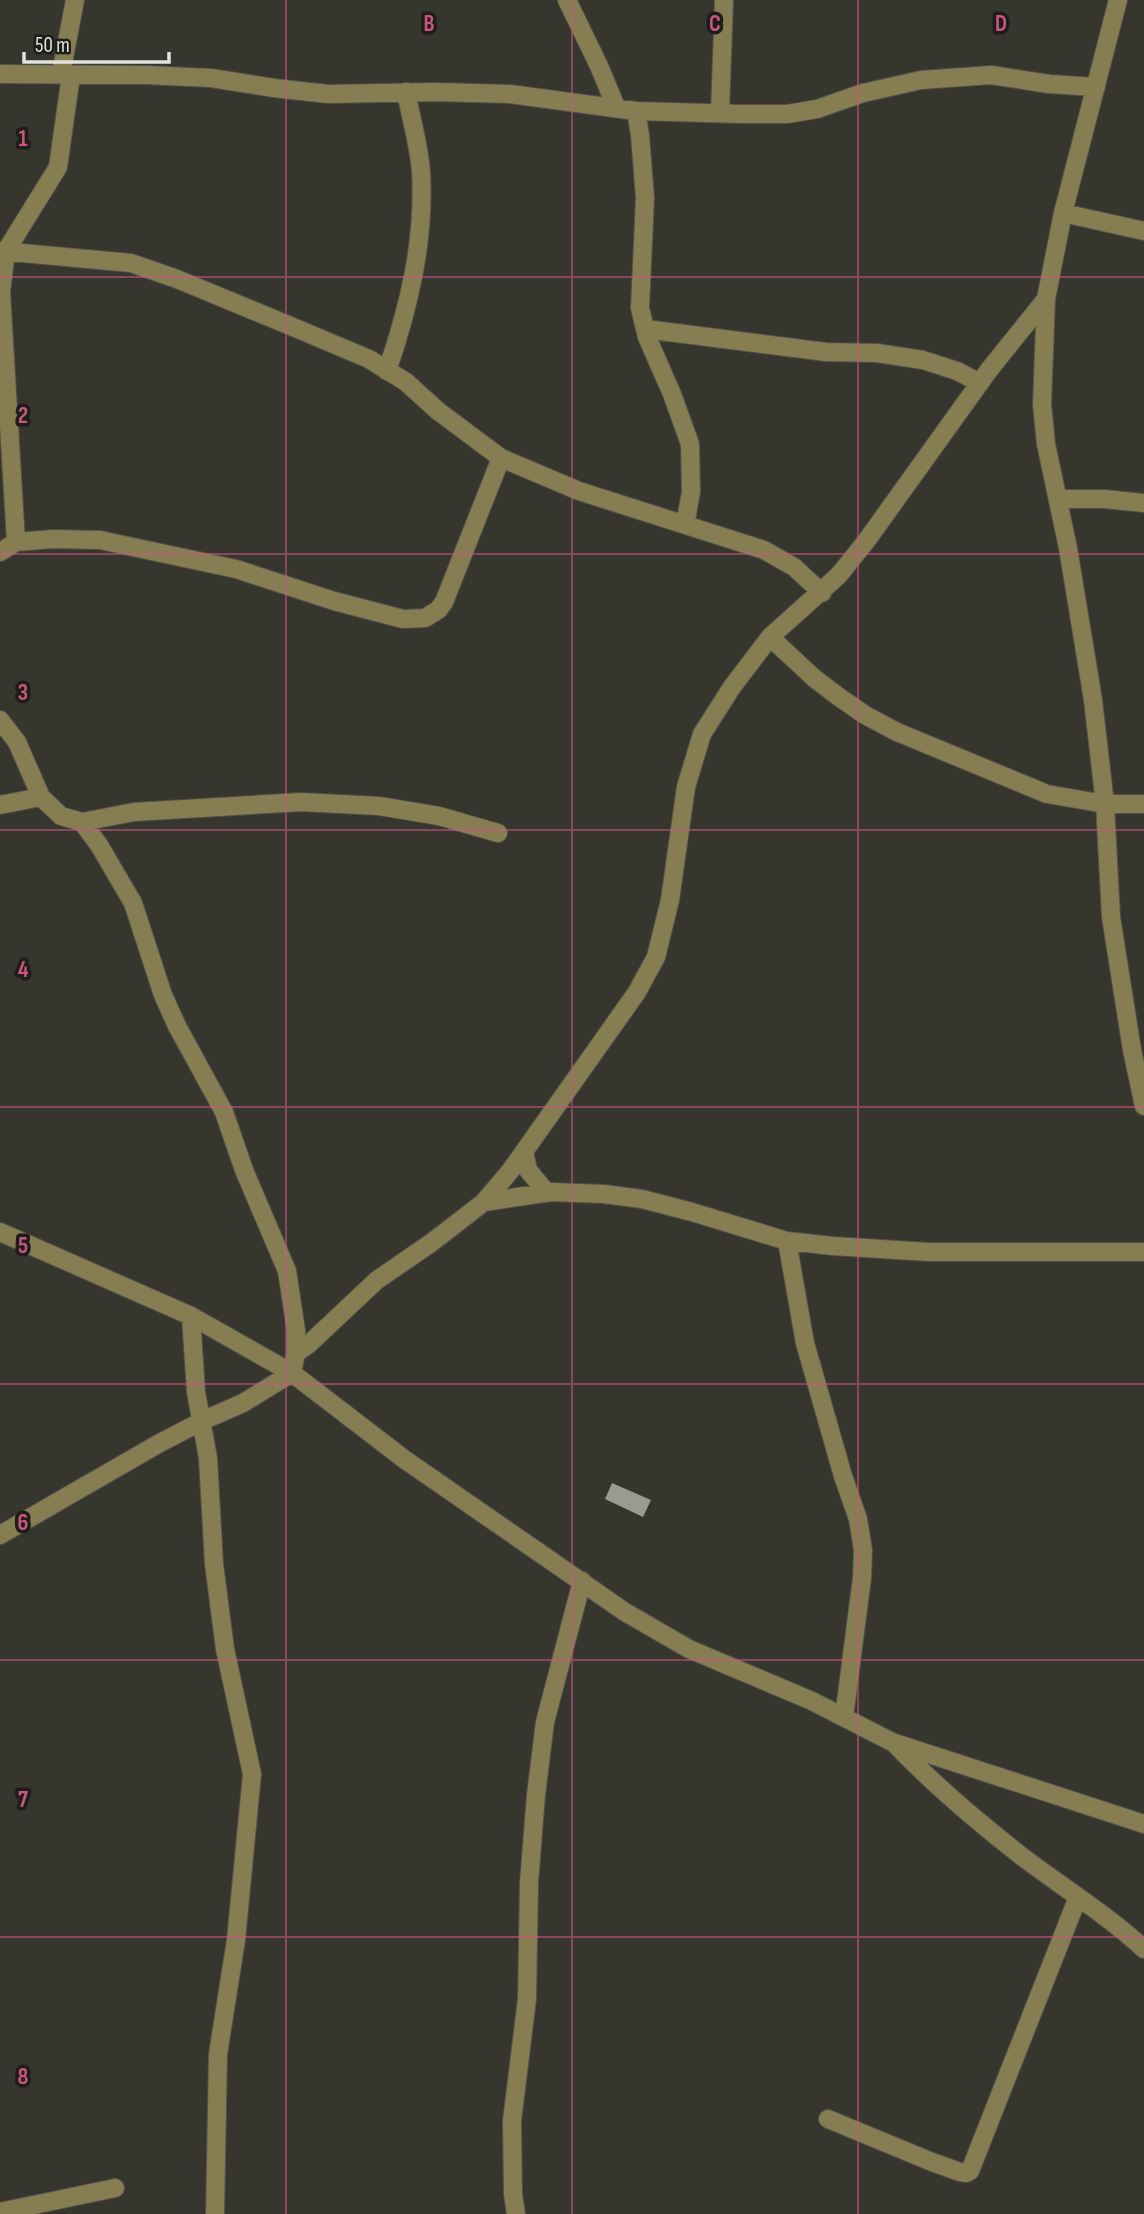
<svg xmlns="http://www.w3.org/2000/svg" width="1144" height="2214" viewBox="0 0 1144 2214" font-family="'Sofia Sans Condensed',sans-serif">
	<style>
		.building { fill: #9b9a92 }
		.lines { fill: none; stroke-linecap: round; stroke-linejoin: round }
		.minor-casing { stroke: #52514a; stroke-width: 20 }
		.minor { stroke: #867e52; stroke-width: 18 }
		.grid { fill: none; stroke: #cc5582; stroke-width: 2; stroke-opacity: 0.55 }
		.grid-label { font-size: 23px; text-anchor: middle; font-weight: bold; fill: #cc5582; stroke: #1d1d19; stroke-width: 7; stroke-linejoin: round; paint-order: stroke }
	</style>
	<rect width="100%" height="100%" fill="#36352e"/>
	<!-- building -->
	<path class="building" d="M 612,1483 L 651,1500 L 643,1517 L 605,1499 Z"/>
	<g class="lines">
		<defs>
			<path id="minor" d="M 567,0 L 599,66 L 616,107
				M 1118,0 L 1063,213 L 1046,299 L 1042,404 L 1046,444 L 1068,548 L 1093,700 L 1105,804 L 1111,917 L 1132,1050 L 1144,1106
				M 0,74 L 146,75 L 211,78 L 274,88 L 328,94 L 437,92 L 510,94 L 636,111 L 741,114 L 787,114 L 817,109 L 863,93 L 921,80 L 991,75 L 1049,84 L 1096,87
				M 61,74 L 75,0
				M 636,111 L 640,135 L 645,198 L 640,308 L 647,337 L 672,394 L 690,444 L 691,492 L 685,525
				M 720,113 L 724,0
				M 1063,213 L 1144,231
				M 0,251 L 131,263 L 177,279 L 293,327 L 369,359 L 406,382 L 438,411 L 501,458 L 579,491 L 764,550 L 794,567 L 822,593
				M 645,329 L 826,352 L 877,353 L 923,360 L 957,371 L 980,383
				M 387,371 C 409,307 425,240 421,172 C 419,145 411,118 406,92
				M 1058,499 L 1104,499 L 1144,503
				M 16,542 L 1,292 L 6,251 L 58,167 L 71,75
				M 0,552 L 16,542 L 53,539 L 100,540 L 236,569 L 334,601 L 403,619 L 425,618 L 438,610 L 444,602 L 501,458
				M 770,637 L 814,678 L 839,697 L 865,715 L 897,732 L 1047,794 L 1105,804 L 1144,804
				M 0,720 L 17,742 L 41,797 L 61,816 L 82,822 L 99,845 L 133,903 L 163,995 L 177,1026 L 224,1112 L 244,1170 L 287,1271 L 296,1330 L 296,1353 L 292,1373 L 243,1403 L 202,1421 L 158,1444 L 0,1535
				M 0,805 L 41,797
				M 82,822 L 134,812 L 301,802 L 379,806 L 439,816 L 498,833
				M 524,1152 L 528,1170 L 547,1193
				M 484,1202 L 551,1192 L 604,1194 L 642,1199 L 692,1212 L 787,1241 L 833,1246 L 929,1252 L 1144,1252
				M 0,1232 L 191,1316 L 292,1373 L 404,1459 L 625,1612 L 689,1649 L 812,1701 L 892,1742 L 1144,1824
				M 787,1241 L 805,1343 L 843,1476 L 858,1519 L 863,1550 L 862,1578 L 844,1717
				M 191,1316 L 196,1392 L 208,1458 L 214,1564 L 225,1649 L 252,1774 L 236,1940 L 218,2054 L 215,2214
				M 296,1353 L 309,1344 L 377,1280 L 431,1243 L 484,1202 L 511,1170 L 637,992 L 656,957 L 670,900 L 686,787 L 702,734 L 732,687 L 770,637 L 839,575 L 867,540 L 989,370 L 1046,299
				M 895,1744 C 934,1785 979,1823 1024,1858 C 1064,1888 1107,1915 1144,1949
				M 828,2119 L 932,2162 L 960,2172 L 966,2173 L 970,2171 L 1078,1897
				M 0,2212 L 115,2188
				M 516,2214 L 513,2194 L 512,2121 L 527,1999 L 529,1883 L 536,1795 L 545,1722 L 582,1581"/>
		</defs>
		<!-- minor casing -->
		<use href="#minor" class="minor-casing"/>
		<!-- minor -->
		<use href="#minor" class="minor"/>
	</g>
	<!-- grid -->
	<path class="grid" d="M 286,0 L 286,2214M 572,0 L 572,2214M 858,0 L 858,2214M 0,277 L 1144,277M 0,554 L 1144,554M 0,830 L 1144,830M 0,1107 L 1144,1107M 0,1384 L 1144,1384M 0,1660 L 1144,1660M 0,1937 L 1144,1937"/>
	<g class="grid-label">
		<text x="429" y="31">B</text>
		<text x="715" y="31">C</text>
		<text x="1001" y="31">D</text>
		<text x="23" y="146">1</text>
		<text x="23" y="423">2</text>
		<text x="23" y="700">3</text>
		<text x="23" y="977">4</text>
		<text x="23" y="1253">5</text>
		<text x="23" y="1530">6</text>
		<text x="23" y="1807">7</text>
		<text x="23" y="2084">8</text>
	</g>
	<!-- scale -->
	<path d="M24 52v10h145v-10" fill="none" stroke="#e3e3de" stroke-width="3.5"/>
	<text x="35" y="52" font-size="21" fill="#e3e3de" stroke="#1d1d19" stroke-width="5" paint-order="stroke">50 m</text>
</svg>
